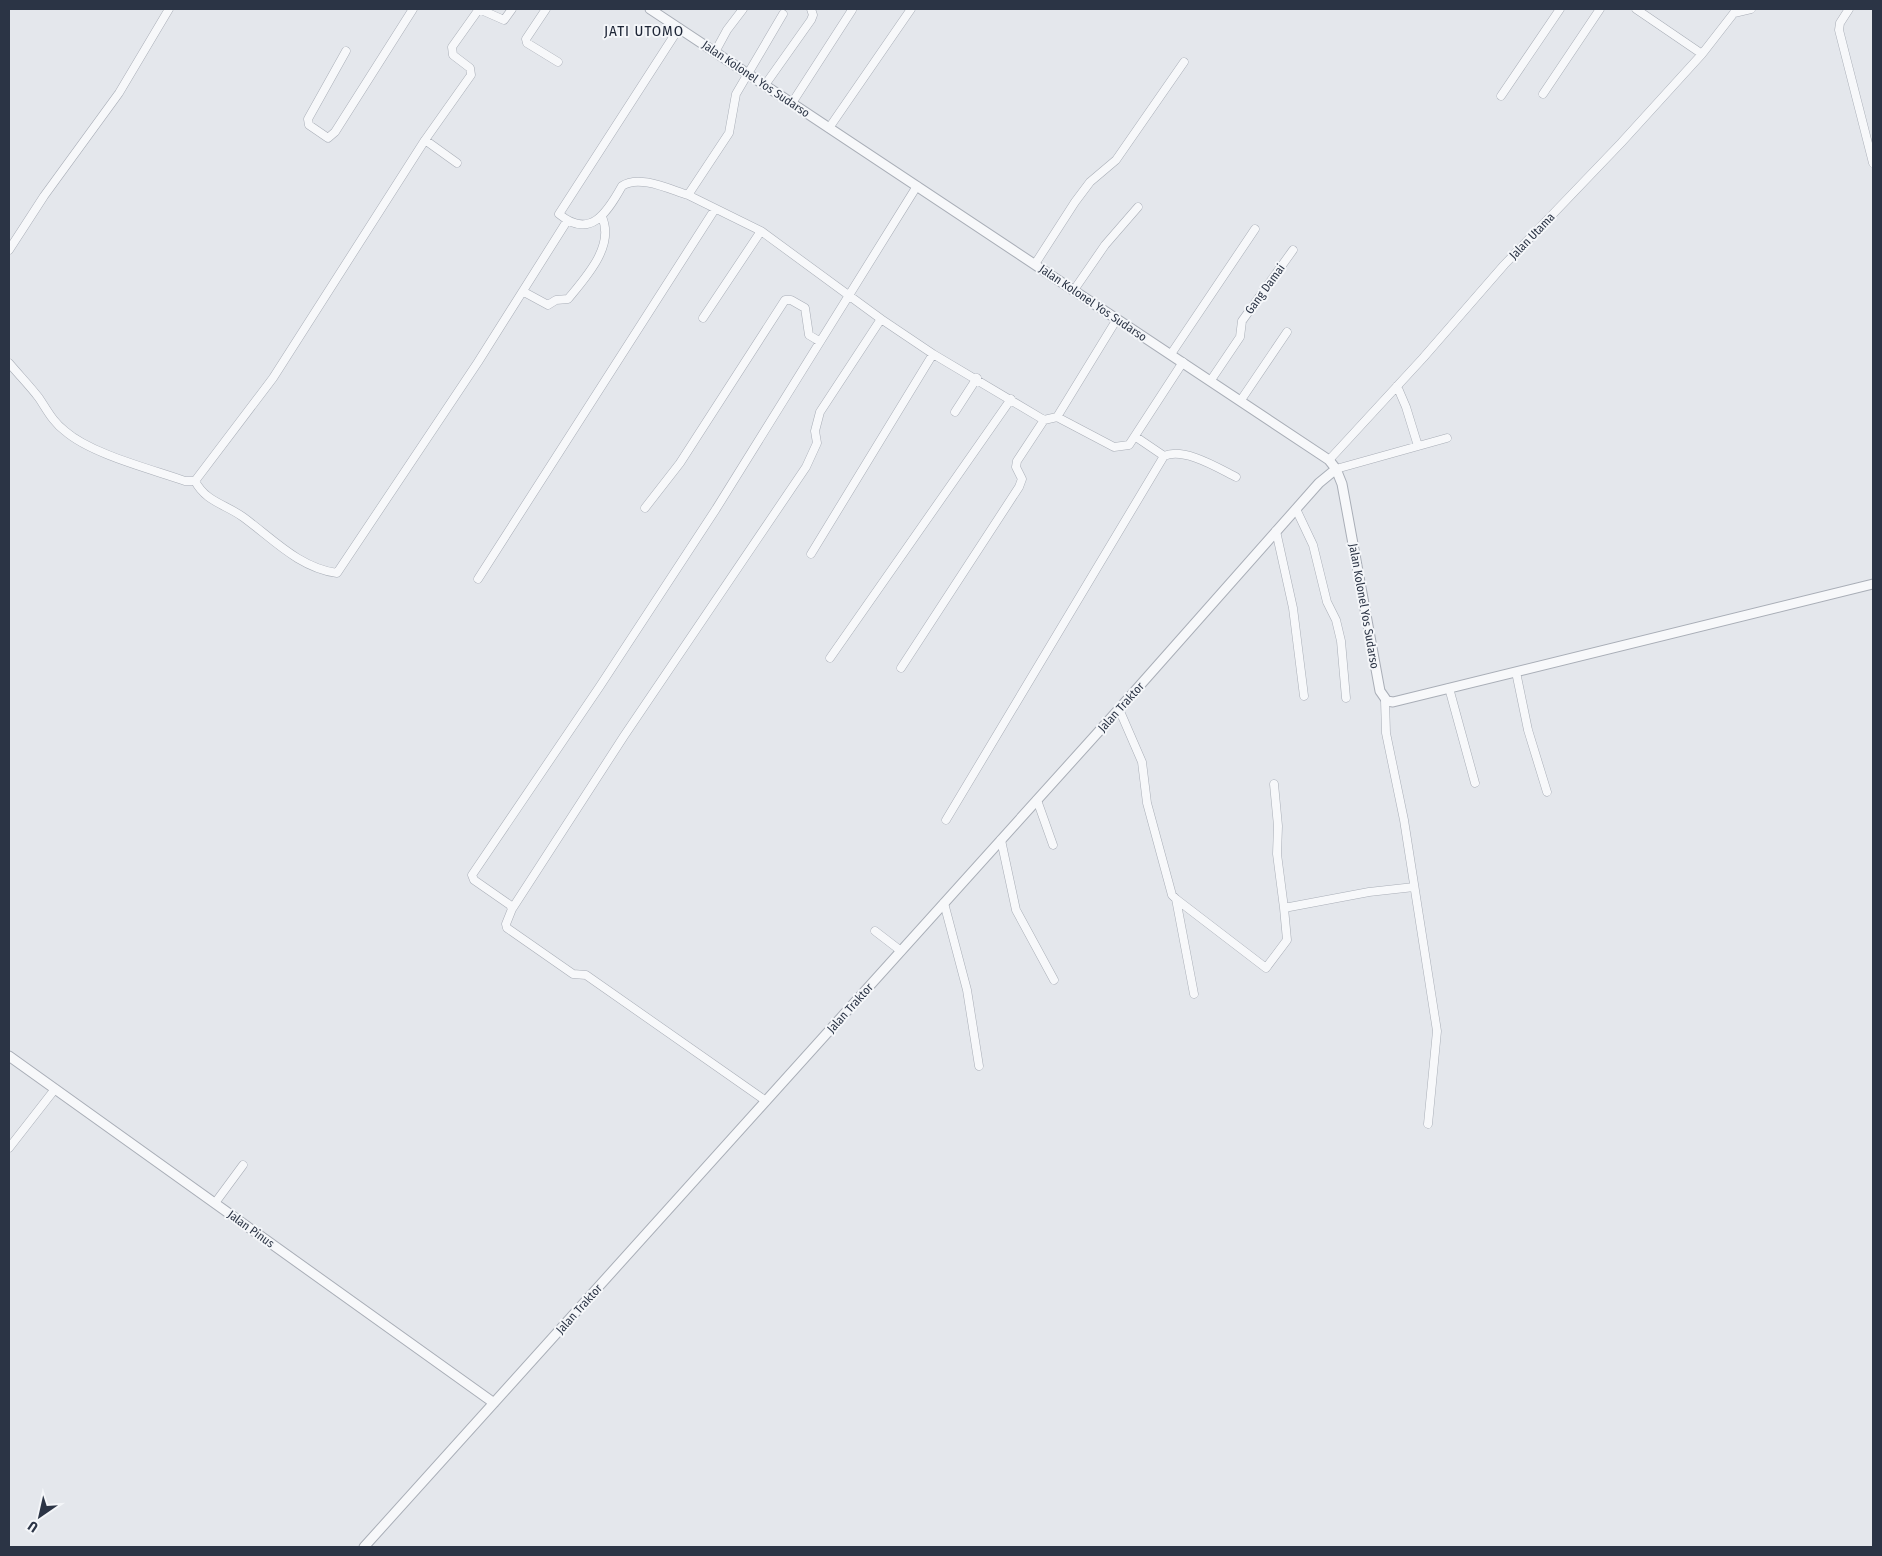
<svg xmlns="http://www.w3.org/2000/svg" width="1882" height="1556" viewBox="0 0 1882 1556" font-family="'Fira Sans Condensed',sans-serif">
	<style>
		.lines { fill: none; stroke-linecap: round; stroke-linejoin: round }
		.minor-casing { stroke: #a9aeb7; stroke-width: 9 }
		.tertiary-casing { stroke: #a9aeb7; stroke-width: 11 }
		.minor { stroke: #f7f8fa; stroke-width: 8 }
		.tertiary { stroke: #f7f8fa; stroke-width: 9 }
		.labels { text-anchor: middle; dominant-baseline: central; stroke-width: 4; stroke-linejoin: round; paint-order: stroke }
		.street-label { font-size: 12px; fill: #2b3445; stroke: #f4f6f9 }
		.quarter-label { font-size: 15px; letter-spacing: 1px; fill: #1d2536; stroke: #f4f6f9 }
	</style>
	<rect width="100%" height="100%" fill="#e4e7ec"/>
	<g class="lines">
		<defs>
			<path id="minor" d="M 546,9 L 526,39 L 527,43 L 558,62
				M 1636,9 L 1702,54
				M 1849,9 L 1840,23 L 1839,30 L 1873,163
				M 1734,13 L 1751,9
				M 783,14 L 736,94 L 729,133 L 688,195 L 761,231 L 881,319 L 933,354 L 1044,420
				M 679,28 L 559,214 C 590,240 607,213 622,186 C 639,174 671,190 688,195
				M 346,51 L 308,119 L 309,125 L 328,138 L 335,132 L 413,9
				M 715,52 L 727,30 L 743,9
				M 765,85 L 811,20 L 813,15 L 811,9
				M 1543,94 L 1600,9
				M 1501,96 L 1560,9
				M 792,103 L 852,10
				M 829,128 L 911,9
				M 425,140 L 457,163
				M 9,250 L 44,196 L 119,93 L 169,9
				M 1035,264 L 1075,202 L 1090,182 L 1116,160 L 1184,62
				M 1074,290 L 1105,245 L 1138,207
				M 524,292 L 548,305 L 556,300 L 568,299 C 586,277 615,246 602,217
				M 703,318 L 761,231
				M 1171,354 L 1255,229
				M 9,363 C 19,375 30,386 39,398 C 47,410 53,422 65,431 C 91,454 151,469 185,481 L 195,481 L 273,378 L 425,140 L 471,75 L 470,68 L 453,55 L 452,47 L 479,9 L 504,20 L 512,9
				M 1211,380 L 1240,337 L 1242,321 L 1293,250
				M 1397,386 L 1406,407 L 1418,446
				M 1241,400 L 1287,332
				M 955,412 L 977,378
				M 1057,417 L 1117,319
				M 1136,437 L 1164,456 C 1184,447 1218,468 1236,477
				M 1329,460 L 1423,358 L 1504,265 L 1621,143 L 1702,54 L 1737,9
				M 1336,469 L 1447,438
				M 195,481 C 206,502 225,504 243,517 C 272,538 299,568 337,573 L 478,362 L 567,221
				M 645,508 L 680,463 L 785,300 L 791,300 L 805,308 L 809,335 L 819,341
				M 1296,509 L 1313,545 L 1327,602 L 1336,620 L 1341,641 L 1346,698
				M 1276,531 L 1293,608 L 1304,696
				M 811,554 L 933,354
				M 478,579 L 715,209
				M 830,658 L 1011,399
				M 901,668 L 1019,487 L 1022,479 L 1016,467 L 1017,461 L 1044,420 L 1057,417 L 1114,447 L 1129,445 L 1183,362
				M 1516,672 L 1528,730 L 1547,792
				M 1449,688 L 1475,783
				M 1385,700 L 1386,733 L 1404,820 L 1437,1031 L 1428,1124
				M 1119,709 L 1142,762 L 1147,803 L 1172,895 L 1176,899 L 1194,994
				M 1274,784 L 1278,826 L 1277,854 L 1284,908
				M 1037,800 L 1053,845
				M 946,820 L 1164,456
				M 1001,840 L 1016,910 L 1054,980
				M 1176,899 L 1266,968 L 1287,940 L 1284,908 L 1369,892 L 1414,887
				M 944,903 L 967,990 L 979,1066
				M 512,909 L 624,736 L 806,467 L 817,443 L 815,431 L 820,412 L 881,319
				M 875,931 L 901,951
				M 766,1101 L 586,975 L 573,974 L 507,928 L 506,924 L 512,909 L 510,905 L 474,880 L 472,875 L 600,686 L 716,509 L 917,186
				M 9,1148 L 55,1089
				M 215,1203 L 243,1165"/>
			<path id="tertiary" d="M 650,9 L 1329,460 L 1336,469 L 1342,484 L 1380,691 L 1387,701 L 1393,702 L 1873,584
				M 9,1056 L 494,1403
				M 364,1547 L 1119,709 L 1319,483 L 1336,469"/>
		</defs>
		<!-- minor casing -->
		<use href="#minor" class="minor-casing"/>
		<!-- tertiary casing -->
		<use href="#tertiary" class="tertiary-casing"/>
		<!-- minor -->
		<use href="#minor" class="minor"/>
		<!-- tertiary -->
		<use href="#tertiary" class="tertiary"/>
	</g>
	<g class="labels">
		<!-- street labels -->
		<g class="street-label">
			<text transform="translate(756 79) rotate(34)">Jalan Kolonel Yos Sudarso</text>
			<text transform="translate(1532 236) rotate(-46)">Jalan Utama</text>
			<text transform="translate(1265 289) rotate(-54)">Gang Damai</text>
			<text transform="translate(1093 303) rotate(34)">Jalan Kolonel Yos Sudarso</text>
			<text transform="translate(1364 606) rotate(80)">Jalan Kolonel Yos Sudarso</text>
			<text transform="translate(1121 707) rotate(-48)">Jalan Traktor</text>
			<text transform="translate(850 1008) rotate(-48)">Jalan Traktor</text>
			<text transform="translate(251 1229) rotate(36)">Jalan Pinus</text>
			<text transform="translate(579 1309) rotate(-48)">Jalan Traktor</text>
		</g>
		<!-- quarter labels -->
		<g class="quarter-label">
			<text x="644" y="31">JATI UTOMO</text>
		</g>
	</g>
	<!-- border -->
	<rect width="1882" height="1556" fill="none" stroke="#2b3445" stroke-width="20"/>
	<!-- north arrow -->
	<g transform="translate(40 1516) rotate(214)" stroke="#f4f6f9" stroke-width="4" paint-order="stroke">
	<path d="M0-4L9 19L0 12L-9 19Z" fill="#2b3445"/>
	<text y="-8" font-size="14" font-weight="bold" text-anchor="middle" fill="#2b3445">U</text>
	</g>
</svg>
